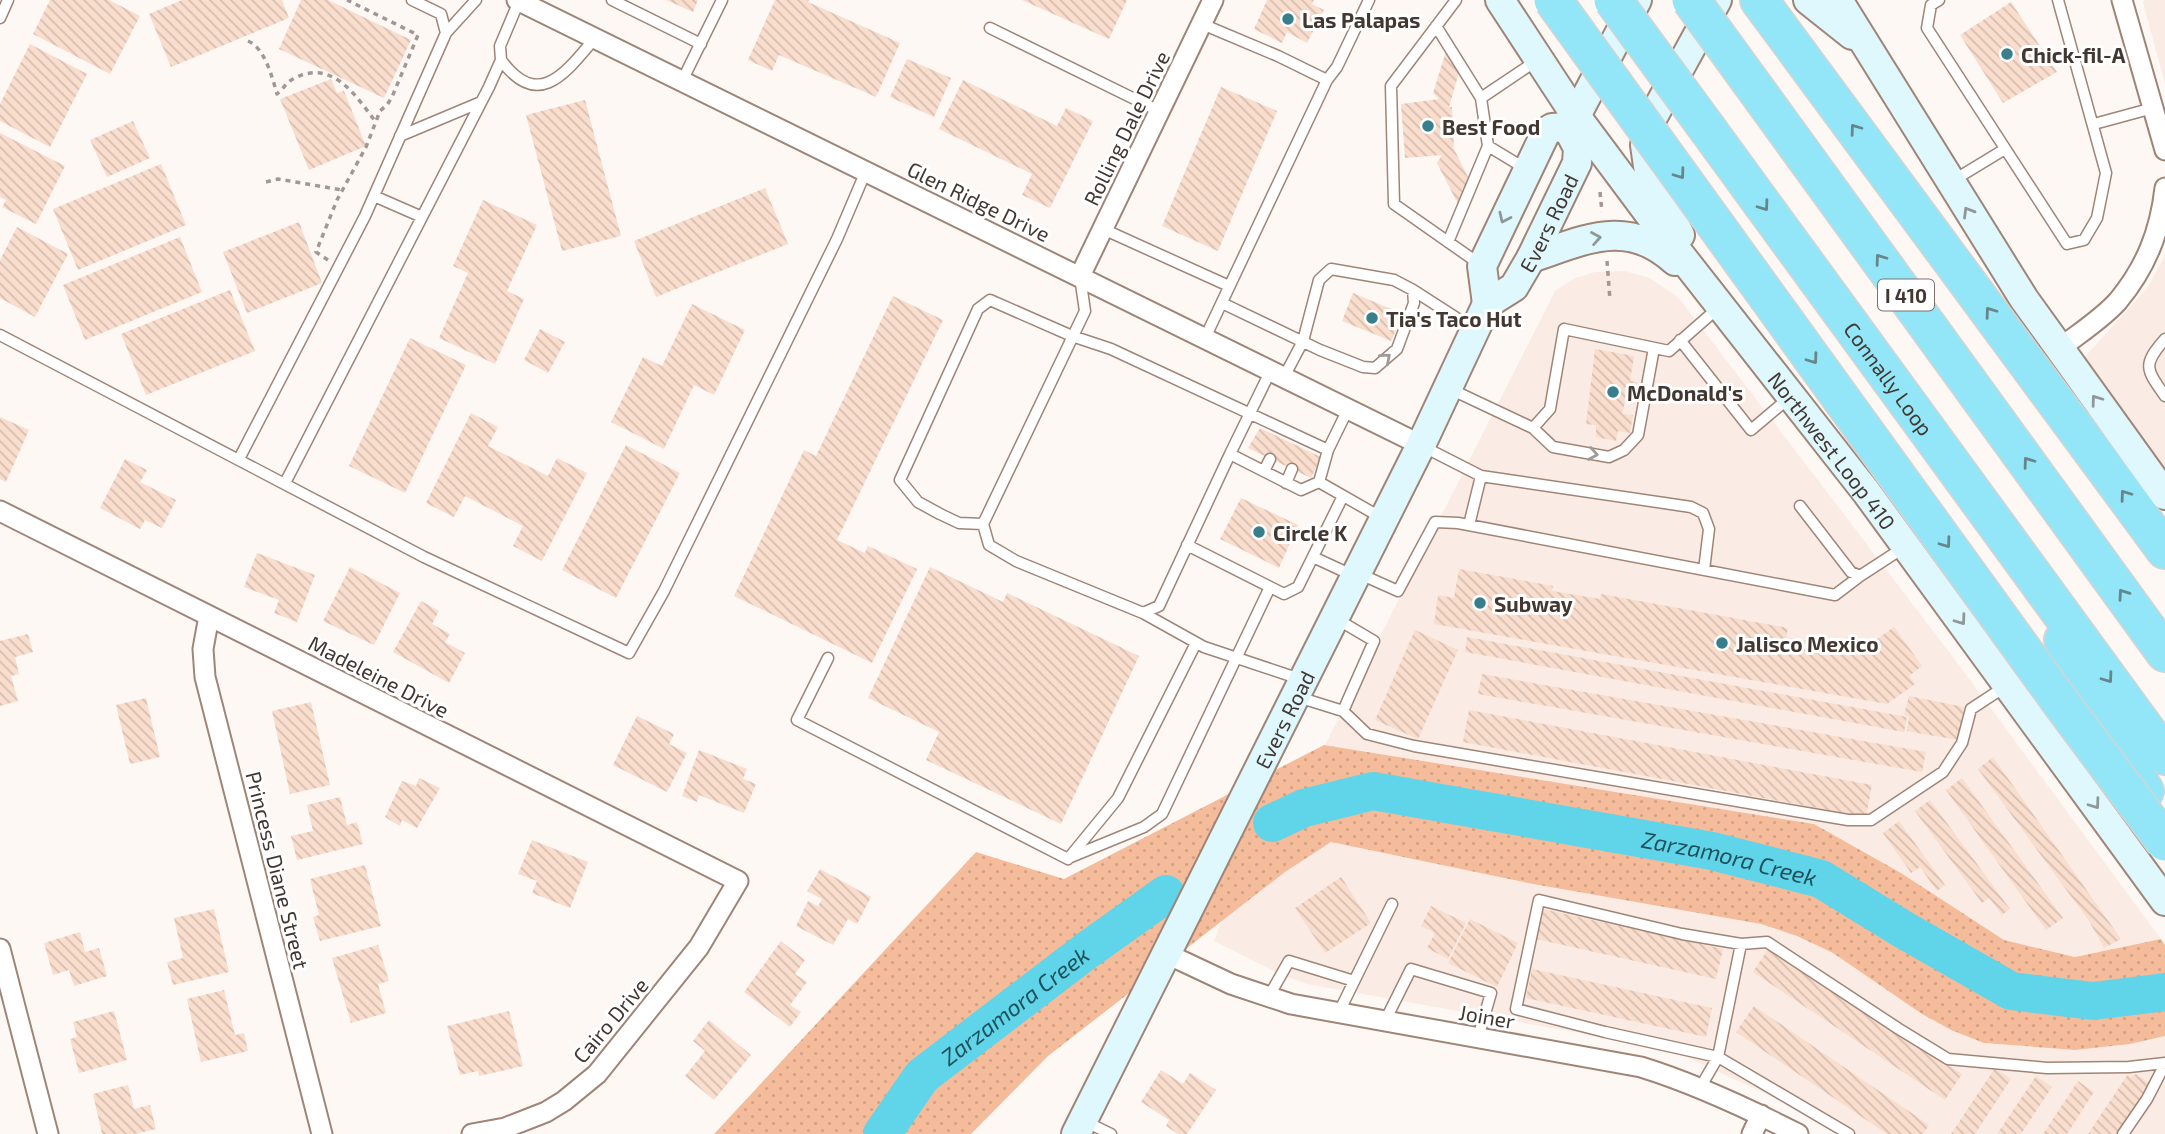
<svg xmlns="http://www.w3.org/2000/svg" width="2165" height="1134" viewBox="0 0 2165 1134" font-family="'Exo 2',sans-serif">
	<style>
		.built { fill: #faece4 }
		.grass { fill: url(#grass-dots) }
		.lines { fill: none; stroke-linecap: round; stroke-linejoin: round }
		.river { stroke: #60d4e9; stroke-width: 38 }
		.building { fill: url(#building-back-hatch) }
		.service-casing { stroke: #9f8577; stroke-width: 13 }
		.minor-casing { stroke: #9f8577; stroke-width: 23 }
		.secondary-casing { stroke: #9f8577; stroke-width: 32 }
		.motorway-casing { stroke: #d5d3d2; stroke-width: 40 }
		.path { stroke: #a19894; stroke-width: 3.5; stroke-dasharray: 5 5; stroke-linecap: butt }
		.service { stroke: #fff; stroke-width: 10 }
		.minor { stroke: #fff; stroke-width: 19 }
		.secondary { stroke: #dff8fd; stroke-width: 28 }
		.motorway { stroke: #93e6f7; stroke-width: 37 }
		.motorway-bridge-casing { stroke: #d5d3d2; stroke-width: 40; stroke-linecap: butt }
		.motorway-bridge { stroke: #93e6f7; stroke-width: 37 }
		.oneway { stroke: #66868a }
		.oneway2 { stroke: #909897 }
		.oneway3 { stroke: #a09b98 }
		.poi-dot { fill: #387e8b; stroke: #fff; stroke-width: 2.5 }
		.labels { text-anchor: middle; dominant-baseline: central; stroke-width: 6; stroke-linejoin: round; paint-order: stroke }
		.shield { fill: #fff; stroke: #7b736f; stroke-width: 2 }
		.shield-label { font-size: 19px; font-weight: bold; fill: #423731 }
		.poi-label { font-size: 21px; font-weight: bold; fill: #423731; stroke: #fff; text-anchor: start }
		.street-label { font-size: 21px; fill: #423731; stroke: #fff }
		.water-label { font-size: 23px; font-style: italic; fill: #1f515a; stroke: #fff }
	</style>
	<defs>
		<pattern id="grass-dots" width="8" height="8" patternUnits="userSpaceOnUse" patternTransform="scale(1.75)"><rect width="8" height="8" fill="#f5bc9b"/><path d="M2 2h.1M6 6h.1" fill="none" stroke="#d3a286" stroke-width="1.8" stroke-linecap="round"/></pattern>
		<pattern id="building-back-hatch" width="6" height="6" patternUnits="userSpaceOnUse" patternTransform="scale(1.75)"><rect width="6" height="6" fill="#f9ddcd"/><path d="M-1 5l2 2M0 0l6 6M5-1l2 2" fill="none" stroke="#d7beb0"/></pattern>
	</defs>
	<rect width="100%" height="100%" fill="#fef8f5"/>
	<!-- built -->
	<path class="built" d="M 2144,0 L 2165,0 L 2165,84 L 2143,3 Z
		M 2165,255 L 2165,476 L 2082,360 L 2148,287 Z
		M 1625,271 L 1650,278 L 1678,297 L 1953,657 L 2161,939 L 2075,957 L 2004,940 L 1901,873 L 1814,824 L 1325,745 L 1555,291 L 1575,278 L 1595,272 Z
		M 1331,842 L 1533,884 L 1761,924 L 1797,936 L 1833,953 L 1922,1014 L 1951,1030 L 1984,1043 L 2075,1050 L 2130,1044 L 2165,1036 L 2165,1134 L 1846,1134 L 1810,1114 L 1686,1057 L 1625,1041 L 1307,984 L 1280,974 L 1214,941 L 1222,920 L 1285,872 Z"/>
	<!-- grass -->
	<path class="grass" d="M 1324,745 L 1814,824 L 1901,873 L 2004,940 L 2075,957 L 2161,939 L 2165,945 L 2165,1036 L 2130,1044 L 2075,1050 L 1984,1043 L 1951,1030 L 1922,1014 L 1833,953 L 1797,936 L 1761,924 L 1533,884 L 1331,842 L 1285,872 L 1048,1056 L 971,1134 L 714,1134 L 976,852 L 1064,879 Z"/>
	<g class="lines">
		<!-- river -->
		<g class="river">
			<path id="s1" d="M 1272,823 L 1304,808 L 1373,791 L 1712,851 L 1821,879 L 1904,930 L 2011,991 L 2093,1001 L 2165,992"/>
			<path id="s2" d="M 882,1134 L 922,1076 L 1086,951 L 1166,894"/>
		</g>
	</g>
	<!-- building -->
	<path class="building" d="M 50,0 L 109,0 L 140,16 L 110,74 L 33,34 Z
		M 182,0 L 282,0 L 289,18 L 171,67 L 149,14 Z
		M 301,0 L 328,0 L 411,40 L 384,98 L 279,49 Z
		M 666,0 L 698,0 L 693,12 Z
		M 775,0 L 809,0 L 808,2 L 900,43 L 876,97 L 779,55 L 772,71 L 748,60 Z
		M 1022,0 L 1127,0 L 1109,39 Z
		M 1267,0 L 1314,0 L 1312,4 L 1324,10 L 1307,43 L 1287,32 L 1282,43 L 1254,29 Z
		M 2011,2 L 2057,72 L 2003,103 L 1960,35 Z
		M 30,44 L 87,74 L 50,147 L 0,121 L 0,104 Z
		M 1447,48 L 1460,69 L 1449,107 L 1452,107 L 1454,147 L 1453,147 L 1470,181 L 1459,206 L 1437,163 L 1442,155 L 1405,158 L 1401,104 L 1439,99 L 1433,93 Z
		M 907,59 L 951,78 L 934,117 L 890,97 Z
		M 331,79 L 337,93 L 344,91 L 366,146 L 309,170 L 280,99 Z
		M 963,80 L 1057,126 L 1066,108 L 1093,121 L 1050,208 L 1022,195 L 1032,174 L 939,129 Z
		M 1221,87 L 1277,111 L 1218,251 L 1162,226 Z
		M 585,100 L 621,236 L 562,251 L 526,115 Z
		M 133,121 L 150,158 L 107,177 L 90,140 Z
		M 0,133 L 65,166 L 36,224 L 2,207 L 6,200 L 0,197 Z
		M 161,164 L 186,225 L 78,270 L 53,209 Z
		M 765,188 L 788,244 L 656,297 L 634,241 Z
		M 483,200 L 537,225 L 507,291 L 524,299 L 495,364 L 439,338 L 468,273 L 453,266 Z
		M 299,222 L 322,283 L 247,313 L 223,252 Z
		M 17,227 L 68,254 L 35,317 L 0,298 L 0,260 Z
		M 180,237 L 202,292 L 85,340 L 63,285 Z
		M 230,290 L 255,351 L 146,395 L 121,334 Z
		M 1353,293 L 1403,314 L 1391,341 L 1342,321 Z
		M 893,296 L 943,320 L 837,540 L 865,553 L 868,546 L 917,569 L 872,663 L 734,596 L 804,450 L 816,456 Z
		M 692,304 L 745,330 L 714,395 L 694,385 L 664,449 L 611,422 L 643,357 L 662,366 Z
		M 540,329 L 565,342 L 548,373 L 524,360 Z
		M 410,338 L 466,365 L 405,493 L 349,466 Z
		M 1595,349 L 1634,356 L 1630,381 L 1638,382 L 1634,404 L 1625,402 L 1622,414 L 1633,415 L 1630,433 L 1618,431 L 1616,441 L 1596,437 L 1596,425 L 1586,424 Z
		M 471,413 L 498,427 L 488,446 L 548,476 L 557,458 L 587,473 L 542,561 L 513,546 L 523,526 L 465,496 L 454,517 L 426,503 Z
		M 0,417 L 29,430 L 6,482 L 0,479 Z
		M 1260,428 L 1321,457 L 1311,478 L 1248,448 Z
		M 626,445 L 680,473 L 616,598 L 562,570 Z
		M 125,459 L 147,470 L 140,482 L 176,500 L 162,528 L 145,520 L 140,529 L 100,508 Z
		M 1241,498 L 1298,525 L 1279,568 L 1220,539 Z
		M 257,553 L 315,575 L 297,622 L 274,613 L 279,600 L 244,587 Z
		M 350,567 L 400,593 L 374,645 L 323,621 Z
		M 930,567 L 1003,602 L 1007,593 L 1139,656 L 1061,824 L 926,760 L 939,732 L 868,698 Z
		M 1459,569 L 1553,586 L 1552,591 L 1600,599 L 1601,594 L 1788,628 L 1786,637 L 1834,645 L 1847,637 L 1858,652 L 1894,627 L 1922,666 L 1909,676 L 1915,684 L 1887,704 L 1434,624 L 1438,595 L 1454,598 Z
		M 421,601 L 439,611 L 432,624 L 450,634 L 445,642 L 465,653 L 449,683 L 393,652 Z
		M 1415,630 L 1458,650 L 1418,739 L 1375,720 Z
		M 28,634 L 33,652 L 15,657 L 19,674 L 11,676 L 18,701 L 0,706 L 0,641 Z
		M 1467,637 L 1907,717 L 1904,732 L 1465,652 Z
		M 1482,674 L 1926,752 L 1922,772 L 1478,694 Z
		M 1909,696 L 1964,707 L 1958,740 L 1907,731 L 1909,716 L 1904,715 Z
		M 146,698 L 160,757 L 130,764 L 116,705 Z
		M 311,702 L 330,785 L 290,794 L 272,711 Z
		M 1469,710 L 1872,785 L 1866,817 L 1463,742 Z
		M 637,716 L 674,734 L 669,744 L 687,753 L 667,792 L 613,765 Z
		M 699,750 L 747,769 L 743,779 L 756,784 L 744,813 L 699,795 L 697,802 L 682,796 Z
		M 1993,757 L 2121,939 L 2104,948 L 2089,921 L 1978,769 Z
		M 419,778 L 440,788 L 417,828 L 402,820 L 400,826 L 385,817 L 402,781 L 416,786 Z
		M 1962,778 L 2063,918 L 2046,930 L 1946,790 Z
		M 340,797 L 347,825 L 357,822 L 363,844 L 297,860 L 291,836 L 313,831 L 307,805 Z
		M 1930,800 L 2010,909 L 2002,915 L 1989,898 L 1982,903 L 1915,811 Z
		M 1899,821 L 1945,885 L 1937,891 L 1920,867 L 1911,873 L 1883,833 Z
		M 532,840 L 588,862 L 570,908 L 532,893 L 537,881 L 518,874 Z
		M 365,865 L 381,926 L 320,941 L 313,917 L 319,915 L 310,879 Z
		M 820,869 L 871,897 L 857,924 L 848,919 L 833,945 L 796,926 L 808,901 L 818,906 L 822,899 L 807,891 Z
		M 1341,877 L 1371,923 L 1325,953 L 1295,908 Z
		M 1431,906 L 1466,923 L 1448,959 L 1427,948 L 1435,933 L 1421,926 Z
		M 214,909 L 229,972 L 173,985 L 167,962 L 183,958 L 174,918 Z
		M 1543,909 L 1723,949 L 1716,979 L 1536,939 Z
		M 1470,919 L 1518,943 L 1497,987 L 1448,963 Z
		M 80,932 L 85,952 L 99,948 L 107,976 L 74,986 L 69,970 L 53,975 L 44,943 Z
		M 781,941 L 805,960 L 795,974 L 807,982 L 790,1005 L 801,1012 L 790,1027 L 744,992 Z
		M 378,945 L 389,981 L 378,984 L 386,1013 L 351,1023 L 332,958 Z
		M 1770,946 L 1962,1074 L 1945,1100 L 1753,972 Z
		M 1532,969 L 1712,1008 L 1706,1037 L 1526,998 Z
		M 224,990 L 235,1035 L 244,1033 L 248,1051 L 201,1062 L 187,999 Z
		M 1754,1006 L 1929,1125 L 1923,1134 L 1887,1134 L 1736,1032 Z
		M 114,1011 L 127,1060 L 79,1073 L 70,1039 L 77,1037 L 73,1022 Z
		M 509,1011 L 523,1066 L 479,1076 L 478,1071 L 460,1075 L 447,1026 Z
		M 709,1020 L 751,1055 L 714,1100 L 685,1076 L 705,1051 L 693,1041 Z
		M 1995,1068 L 2011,1079 L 1975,1134 L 1951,1134 Z
		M 1161,1070 L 1183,1084 L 1190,1073 L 1216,1090 L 1187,1134 L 1178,1134 L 1166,1126 L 1169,1120 L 1141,1102 Z
		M 2128,1074 L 2131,1077 L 2136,1074 L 2151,1084 L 2117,1134 L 2088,1134 Z
		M 2036,1076 L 2052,1087 L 2021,1134 L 1997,1134 Z
		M 2078,1081 L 2094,1092 L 2067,1134 L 2043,1134 Z
		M 128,1085 L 134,1109 L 150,1105 L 156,1129 L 135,1134 L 102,1134 L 93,1094 Z"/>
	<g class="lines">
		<defs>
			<path id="service" d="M 612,0 L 701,44
				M 1456,0 L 1391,86 L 1394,204 L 1481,265
				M 1939,0 L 1931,5 L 1927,28 L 2067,244 L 2084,240 L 2097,218 L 2106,173 L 2058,0
				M 0,18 L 8,0
				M 1202,24 L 1278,56 L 1327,80 L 1337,67 L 1369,0
				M 1436,26 L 1481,98
				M 990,28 L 1159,111
				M 446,33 L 476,0
				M 501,60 C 539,112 567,71 595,38
				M 682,81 L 722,0
				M 2094,124 L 2153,108
				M 400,136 L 481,102
				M 1526,169 L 1488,146 L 1481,98 L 1536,61
				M 1954,180 L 2005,149
				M 374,196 L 422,217
				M 1103,229 L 1229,286
				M 1448,242 L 1488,146
				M 1222,303 L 1320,350 L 1363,367 L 1375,368 L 1397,349 L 1414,303 L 1413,290
				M 0,335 L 424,557 L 629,653 L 664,591 L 837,239 L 866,171
				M 1205,338 L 1327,80
				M 2165,339 C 2142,365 2146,369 2165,396
				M 1680,340 L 1751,430 L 1789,398
				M 1284,377 L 1303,341 L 1319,280 L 1331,269 L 1394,280 L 1413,290 L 1472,328
				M 1448,388 L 1533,428 L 1550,409 L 1564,329 L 1669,351 L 1718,308
				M 1533,428 L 1553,447 L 1609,457 L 1624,450 L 1638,435 L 1654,348
				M 1422,446 L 1481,476
				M 1328,450 L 1348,409
				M 1230,454 L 1271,370
				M 239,459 L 365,216 L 446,33 L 441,14 L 412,0
				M 1264,471 L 1270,459
				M 1319,482 L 1382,518
				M 285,483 L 489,87 L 501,60 L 500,46 L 519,1
				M 1286,483 L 1292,469
				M 1800,506 L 1851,572 L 1860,576 L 1903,548
				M 983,524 L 1085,311 L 1080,277
				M 1469,525 L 1481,476 L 1691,507 L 1703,513 L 1709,529 L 1704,570
				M 1187,545 L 1284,594 L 1298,587 L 1343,496
				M 1313,557 L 1354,576
				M 1360,574 L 1398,591 L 1435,522 L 1458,523 L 1835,595 L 1860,576
				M 1143,613 L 1159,606 L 1230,454 L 1301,490 L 1319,482 L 1328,450 L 1111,349 L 1072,336 L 990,300 L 978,309 L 900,480 L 918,502 L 940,514 L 959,523 L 983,524 L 989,545 L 1016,561 L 1143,613 L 1204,647 L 1300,679
				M 1335,618 L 1374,641 L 1343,711
				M 828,658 L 797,720 L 1068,859 L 1118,798 L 1196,643
				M 1298,697 L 1343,711 L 1367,734 L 1414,746 L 1848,820 L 1871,820 L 1943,772 L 1962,743 L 1971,709 L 2006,686
				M 1071,857 L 1144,827 L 1162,814 L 1270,587
				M 1269,996 L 1289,961 L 1354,981
				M 1339,1012 L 1392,904
				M 1385,1021 L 1411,969 L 1491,993 L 1478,1038
				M 1700,1088 L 1718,1057 L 1741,944
				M 1086,1122 L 1111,1134
				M 1849,1134 L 1718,1057 L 1605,1032 L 1516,1009 L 1539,900 L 1682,934 L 1741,944 L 1767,942 L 1899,1029 L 1948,1059 L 2047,1068 L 2129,1067 L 2165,1063
				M 2123,1134 L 2147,1099 L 2165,1064"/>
			<path id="minor" d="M 517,0 L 1421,445
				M 2122,0 L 2165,150
				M 1080,276 L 1213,0
				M 2059,349 C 2078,334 2102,319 2118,301 C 2146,267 2160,232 2165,188
				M 0,511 L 738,881 L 699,947 L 597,1074 L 564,1101 L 546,1112 L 505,1128 L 472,1134
				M 209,616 L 203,649 L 205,677 L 322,1134
				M 0,949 L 48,1134
				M 1165,953 L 1231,984 L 1291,1004 L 1641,1067 C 1696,1084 1747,1108 1798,1134
				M 1752,1134 L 1761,1115"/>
			<g id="secondary">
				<path id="s3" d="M 1500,0 L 1576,116 L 1667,238 L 1867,493 L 2165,901"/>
				<path d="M 1808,0 L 1852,35"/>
				<path d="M 1838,0 L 2024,299 L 2165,495"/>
				<path d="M 1680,235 L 1649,173 L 1645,145 L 1649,124 L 1717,0"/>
				<path d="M 1531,258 C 1585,240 1627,217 1675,261"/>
				<path d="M 1487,304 L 1482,266 L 1546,132 L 1552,128 L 1567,127 L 1576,116 L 1637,0"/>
				<path id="s4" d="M 1076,1134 L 1421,445 L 1487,304 L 1514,287 L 1531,258 L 1577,163 L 1578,148 L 1567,127"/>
			</g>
			<g id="motorway">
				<path d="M 1759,0 L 2165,550"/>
				<path d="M 1744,73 L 2165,653"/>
				<path id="s5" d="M 1709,131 L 2165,756"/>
				<path d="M 2063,640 L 2087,698 L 2145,791"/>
			</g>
		</defs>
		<!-- service casing -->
		<use href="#service" class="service-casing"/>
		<!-- minor casing -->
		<use href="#minor" class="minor-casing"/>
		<!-- secondary casing -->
		<use href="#secondary" class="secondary-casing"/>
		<!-- motorway casing -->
		<use href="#motorway" class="motorway-casing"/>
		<!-- path -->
		<path class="path" d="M 248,41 C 265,48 272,77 277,94 C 283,89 287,82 293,79 C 331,58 355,94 375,121
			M 266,182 L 278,179 L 342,190
			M 1600,192 L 1602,212
			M 328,260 L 316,252 L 337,200 L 366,147 L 380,111 L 387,105 L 392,97 L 418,35 L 347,0
			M 1607,261 L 1610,300"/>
		<!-- service -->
		<use href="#service" class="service"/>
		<!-- minor -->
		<use href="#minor" class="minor"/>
		<!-- secondary -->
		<use href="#secondary" class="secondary"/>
		<!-- motorway -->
		<use href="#motorway" class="motorway"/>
		<defs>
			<path id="motorway-bridge" d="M 1553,0 L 2064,707 L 2165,842
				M 1613,0 L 1709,131
				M 1691,0 L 1744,73"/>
		</defs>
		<!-- motorway-bridge casing -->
		<use href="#motorway-bridge" class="motorway-bridge-casing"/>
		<!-- motorway-bridge -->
		<use href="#motorway-bridge" class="motorway-bridge"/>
	</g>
	<!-- one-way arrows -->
	<defs><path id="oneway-chevron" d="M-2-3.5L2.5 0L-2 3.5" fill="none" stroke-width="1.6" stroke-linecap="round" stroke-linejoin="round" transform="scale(1.75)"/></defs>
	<g class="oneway">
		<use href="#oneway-chevron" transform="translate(1855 129) rotate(-126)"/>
		<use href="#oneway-chevron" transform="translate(1680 174) rotate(54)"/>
		<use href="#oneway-chevron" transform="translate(1764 206) rotate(54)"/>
		<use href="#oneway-chevron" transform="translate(1880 259) rotate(-126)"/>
		<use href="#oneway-chevron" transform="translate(1990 312) rotate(-126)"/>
		<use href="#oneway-chevron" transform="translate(1813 359) rotate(54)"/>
		<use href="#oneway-chevron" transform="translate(2028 462) rotate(-126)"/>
		<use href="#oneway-chevron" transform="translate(2125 495) rotate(-126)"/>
		<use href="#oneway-chevron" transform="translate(1946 543) rotate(54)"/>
		<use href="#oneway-chevron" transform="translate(2123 594) rotate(-125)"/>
		<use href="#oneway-chevron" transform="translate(2108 678) rotate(54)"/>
	</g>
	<g class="oneway2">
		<use href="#oneway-chevron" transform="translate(1968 212) rotate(-121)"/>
		<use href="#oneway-chevron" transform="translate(1504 218) rotate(115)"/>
		<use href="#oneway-chevron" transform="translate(1596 238) rotate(-10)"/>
		<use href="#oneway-chevron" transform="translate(2096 400) rotate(-126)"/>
		<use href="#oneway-chevron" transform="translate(1961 620) rotate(54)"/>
		<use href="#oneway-chevron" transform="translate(2095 804) rotate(54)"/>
	</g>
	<g class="oneway3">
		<use href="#oneway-chevron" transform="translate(1386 358) rotate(-41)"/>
		<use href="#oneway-chevron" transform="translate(1593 454) rotate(10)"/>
	</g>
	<!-- markers -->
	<g class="poi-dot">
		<circle cx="1288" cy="19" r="7"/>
		<circle cx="2007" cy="54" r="7"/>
		<circle cx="1428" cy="126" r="7"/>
		<circle cx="1372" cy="318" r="7"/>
		<circle cx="1613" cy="392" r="7"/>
		<circle cx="1259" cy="532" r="7"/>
		<circle cx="1480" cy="603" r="7"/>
		<circle cx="1722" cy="643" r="7"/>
	</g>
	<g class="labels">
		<!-- shield labels -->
		<rect class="shield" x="1878" y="279.5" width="56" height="31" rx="5"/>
		<g class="shield-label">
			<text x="1906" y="295">I 410</text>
		</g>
		<!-- poi labels -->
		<g class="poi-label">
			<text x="1302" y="19">Las Palapas</text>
			<text x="2021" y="54">Chick-fil-A</text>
			<text x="1442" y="126">Best Food</text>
			<text x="1386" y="318">Tia's Taco Hut</text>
			<text x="1627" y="392">McDonald's</text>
			<text x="1273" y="532">Circle K</text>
			<text x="1494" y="603">Subway</text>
			<text x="1736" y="643">Jalisco Mexico</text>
		</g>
		<!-- street labels -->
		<g class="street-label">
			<text transform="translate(1126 128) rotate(-64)">Rolling Dale Drive</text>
			<text transform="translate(979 201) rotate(26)">Glen Ridge Drive</text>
			<text stroke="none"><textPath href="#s4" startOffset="1031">Evers Road</textPath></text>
			<text stroke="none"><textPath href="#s5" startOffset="306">Connally Loop</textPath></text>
			<text stroke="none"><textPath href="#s3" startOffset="560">Northwest Loop 410</textPath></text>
			<text transform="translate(379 676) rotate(27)">Madeleine Drive</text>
			<text stroke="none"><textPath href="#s4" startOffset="464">Evers Road</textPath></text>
			<text transform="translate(278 870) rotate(76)">Princess Diane Street</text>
			<text transform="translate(1487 1016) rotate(10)">Joiner</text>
			<text transform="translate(610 1020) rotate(-50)">Cairo Drive</text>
		</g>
		<!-- water labels -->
		<g class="water-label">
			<text stroke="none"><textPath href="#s1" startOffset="469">Zarzamora Creek</textPath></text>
			<text stroke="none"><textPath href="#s2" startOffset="187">Zarzamora Creek</textPath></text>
		</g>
	</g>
</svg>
